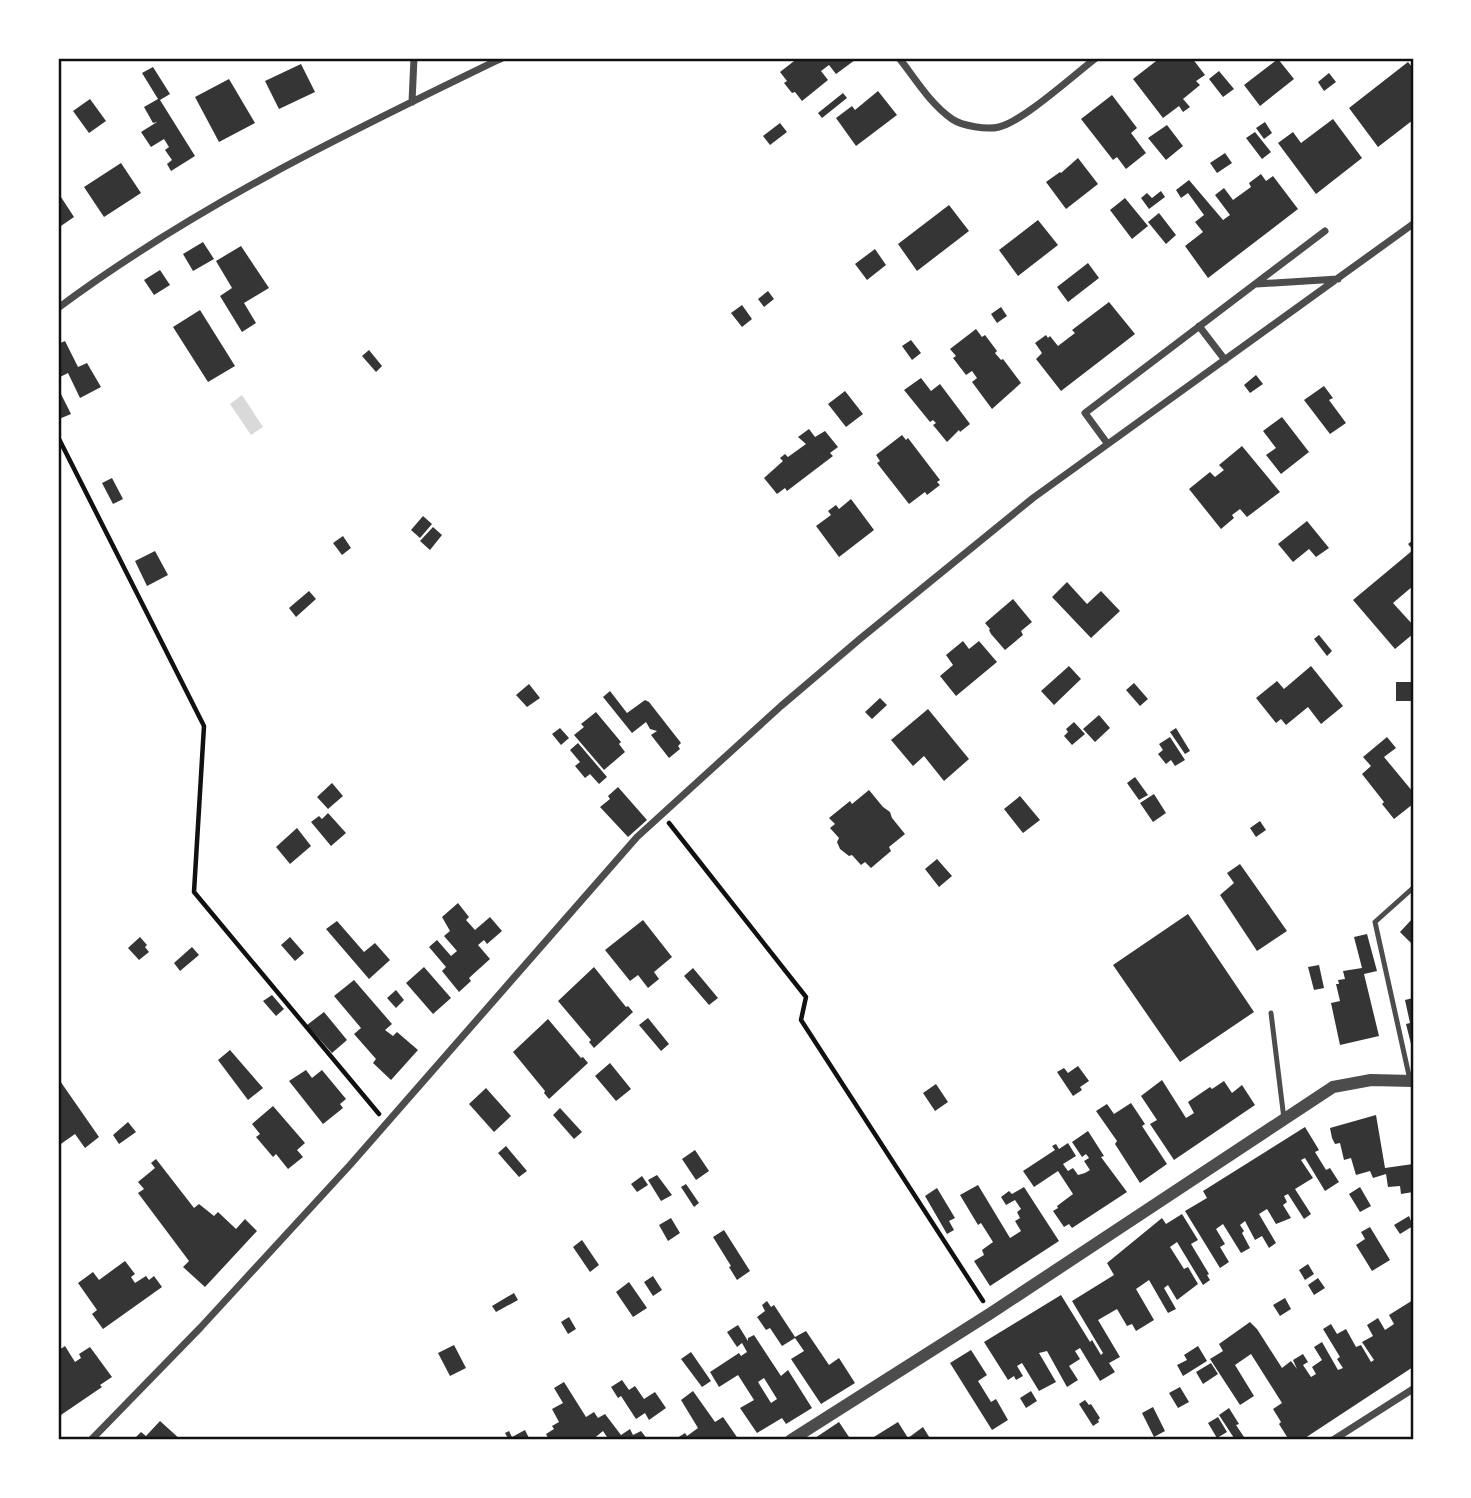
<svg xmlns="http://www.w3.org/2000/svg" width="1471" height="1498" viewBox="0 0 1471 1498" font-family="Mulish,sans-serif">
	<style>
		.water { fill: #d9d9d9 }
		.building { fill: #353535; fill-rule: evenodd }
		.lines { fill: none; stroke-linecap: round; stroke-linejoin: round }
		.path { stroke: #111; stroke-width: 4.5 }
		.service { stroke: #4c4c4c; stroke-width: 5 }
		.minor { stroke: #4c4c4c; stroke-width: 7 }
		.tertiary { stroke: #4c4c4c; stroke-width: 12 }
		.neatline { fill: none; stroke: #111; stroke-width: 2.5 }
	</style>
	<rect width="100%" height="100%" fill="#fff"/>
	<!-- water -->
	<path class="water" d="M 242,395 L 263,427 L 251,435 L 230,404 Z"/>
	<!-- building -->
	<path class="building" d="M 798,58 L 811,58 L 813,61 L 818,58 L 853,58 L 855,60 L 836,74 L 829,65 L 821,71 L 828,80 L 802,101 L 795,92 L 792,93 L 784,83 L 787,81 L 780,72 Z
		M 1160,58 L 1192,58 L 1205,75 L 1196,81 L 1200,85 L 1183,99 L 1190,107 L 1183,112 L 1179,106 L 1163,118 L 1133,79 Z
		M 1278,59 L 1294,79 L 1260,106 L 1244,85 Z
		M 1408,62 L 1413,68 L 1413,120 L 1378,147 L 1349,108 Z
		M 301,64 L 315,92 L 279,109 L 265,81 Z
		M 153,67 L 170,94 L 160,100 L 195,156 L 171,171 L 167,164 L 172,160 L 165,150 L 169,147 L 164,139 L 151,147 L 141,132 L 157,122 L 153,123 L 144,107 L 158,99 L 142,73 Z
		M 1219,71 L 1234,89 L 1223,97 L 1209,79 Z
		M 1329,73 L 1336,82 L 1324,91 L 1318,82 Z
		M 229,79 L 255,123 L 219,142 L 195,97 Z
		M 878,91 L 897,115 L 856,146 L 836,118 L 852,106 L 855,110 Z
		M 843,93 L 847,98 L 822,118 L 818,113 Z
		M 1112,95 L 1137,128 L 1131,133 L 1146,153 L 1126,169 L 1117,157 L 1113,160 L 1081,119 Z
		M 90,99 L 106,121 L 89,133 L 73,111 Z
		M 1333,119 L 1362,158 L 1316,194 L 1278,143 L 1293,132 L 1301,143 Z
		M 1265,122 L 1272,133 L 1264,139 L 1256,128 Z
		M 780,123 L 787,132 L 770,145 L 763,136 Z
		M 1167,125 L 1183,146 L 1166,160 L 1148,138 Z
		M 1255,132 L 1271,152 L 1262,159 L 1246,138 Z
		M 1225,153 L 1232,163 L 1217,173 L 1210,163 Z
		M 1078,158 L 1098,184 L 1066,209 L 1046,182 L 1060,172 L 1061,173 Z
		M 121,163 L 141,193 L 104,217 L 84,187 Z
		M 1261,174 L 1266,181 L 1273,176 L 1298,209 L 1208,278 L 1185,246 L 1203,232 L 1195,222 L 1204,215 L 1188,193 L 1181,198 L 1176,190 L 1189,180 L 1223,220 L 1230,215 L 1215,195 L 1224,188 L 1233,200 L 1251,187 L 1249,183 Z
		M 1161,191 L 1165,197 L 1149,209 L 1141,198 L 1147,193 L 1152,198 Z
		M 61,197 L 74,217 L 58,228 L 58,199 Z
		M 1125,198 L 1148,226 L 1132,239 L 1110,210 Z
		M 949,205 L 969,231 L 917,271 L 898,244 Z
		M 1159,213 L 1176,235 L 1166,244 L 1148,222 Z
		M 1038,220 L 1058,245 L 1018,276 L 999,250 Z
		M 203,242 L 214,259 L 193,271 L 183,254 Z
		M 241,246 L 269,288 L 244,303 L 256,323 L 242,332 L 220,296 L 232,288 L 216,261 Z
		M 875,249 L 886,265 L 867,280 L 855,264 Z
		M 1088,263 L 1099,278 L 1068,302 L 1057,287 Z
		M 160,270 L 170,285 L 154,295 L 144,280 Z
		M 768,291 L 774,299 L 764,307 L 758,299 Z
		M 1109,302 L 1135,334 L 1061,391 L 1036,359 L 1042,353 L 1035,343 L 1046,335 L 1048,338 L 1050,336 L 1058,346 L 1075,333 L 1072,330 Z
		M 742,305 L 752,319 L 742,327 L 731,313 Z
		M 1001,307 L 1007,316 L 997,323 L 991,314 Z
		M 200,310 L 235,366 L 208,382 L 173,327 Z
		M 976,329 L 982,337 L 985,335 L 997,351 L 995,353 L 1001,360 L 1003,359 L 1021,383 L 992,409 L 972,382 L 977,378 L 972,371 L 966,375 L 953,358 L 956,356 L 950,349 Z
		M 911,340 L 921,353 L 912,360 L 902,346 Z
		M 65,341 L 78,367 L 87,363 L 101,387 L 80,398 L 68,373 L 58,378 L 58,344 Z
		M 369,350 L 382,366 L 376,372 L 362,356 Z
		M 1256,375 L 1263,384 L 1250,393 L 1244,385 Z
		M 921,378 L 931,391 L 940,384 L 970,424 L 960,432 L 959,430 L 947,442 L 933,425 L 936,423 L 933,420 L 930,422 L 904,390 Z
		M 1324,386 L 1333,398 L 1329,400 L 1346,423 L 1330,434 L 1304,400 Z
		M 58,388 L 71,414 L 59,419 L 58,416 Z
		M 845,391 L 863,414 L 846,427 L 828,404 Z
		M 1282,417 L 1309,452 L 1281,474 L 1266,455 L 1276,448 L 1263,431 Z
		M 809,429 L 815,437 L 825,431 L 838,447 L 830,453 L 833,456 L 787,491 L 785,488 L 777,494 L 764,478 L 783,461 L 780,458 L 785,454 L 788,457 L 806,444 L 798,437 Z
		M 902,435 L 906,440 L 908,438 L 940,480 L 937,482 L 940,485 L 927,495 L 925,492 L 909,504 L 877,463 L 880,461 L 876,455 Z
		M 1242,446 L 1280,492 L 1247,517 L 1240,509 L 1232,515 L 1234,518 L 1221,529 L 1189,489 L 1210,472 L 1215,477 L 1224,470 L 1219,465 Z
		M 112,478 L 123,499 L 113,504 L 102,483 Z
		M 851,499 L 874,530 L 839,557 L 816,526 L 831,515 L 828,511 L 836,505 L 839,509 Z
		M 423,516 L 432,524 L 420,538 L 411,530 Z
		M 1307,521 L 1329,548 L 1316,557 L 1309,549 L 1293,562 L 1278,544 Z
		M 433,527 L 442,535 L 430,550 L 420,541 Z
		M 343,536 L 351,548 L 342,555 L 333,543 Z
		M 1413,540 L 1413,586 L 1393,603 L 1413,625 L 1413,634 L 1395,649 L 1353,600 L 1413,550 L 1408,544 Z
		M 155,551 L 168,575 L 147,586 L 135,561 Z
		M 1067,582 L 1087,604 L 1101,591 L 1120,611 L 1091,638 L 1052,597 Z
		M 309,591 L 316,599 L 296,617 L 289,608 Z
		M 1013,599 L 1032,622 L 1021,631 L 1023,635 L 1005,650 L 991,634 L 989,630 L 990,629 L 985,623 Z
		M 1319,635 L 1332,651 L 1327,656 L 1314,639 Z
		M 963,641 L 969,649 L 979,641 L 997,662 L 956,696 L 940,676 L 953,665 L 946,655 Z
		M 1069,666 L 1081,679 L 1054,705 L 1041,691 Z
		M 1311,666 L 1343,706 L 1321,724 L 1308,707 L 1286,725 L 1281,719 L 1276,723 L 1256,698 L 1277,681 L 1284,689 Z
		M 1396,682 L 1413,682 L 1413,701 L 1396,701 Z
		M 1134,683 L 1148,699 L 1140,706 L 1126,690 Z
		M 529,684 L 540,698 L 527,707 L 516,695 Z
		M 610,691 L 627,713 L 645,700 L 649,702 L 681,743 L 678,746 L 680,749 L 669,758 L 651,735 L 657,731 L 650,729 L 646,722 L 632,733 L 603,697 Z
		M 880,698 L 887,705 L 872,719 L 865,712 Z
		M 928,709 L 969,759 L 944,781 L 924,756 L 913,766 L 891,740 Z
		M 596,712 L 621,742 L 619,744 L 625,752 L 604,770 L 574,735 L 584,727 L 581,724 Z
		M 1099,715 L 1110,728 L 1095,742 L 1083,729 Z
		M 1074,722 L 1085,734 L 1072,745 L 1064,736 L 1068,732 L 1066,729 Z
		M 560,728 L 569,738 L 561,745 L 552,734 Z
		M 1176,728 L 1190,751 L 1185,754 L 1170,732 Z
		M 1170,737 L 1185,760 L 1175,766 L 1171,760 L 1166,764 L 1158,754 L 1163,750 L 1159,744 Z
		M 1387,737 L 1396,748 L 1384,757 L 1413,792 L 1413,804 L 1394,819 L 1382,804 L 1384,802 L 1362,774 L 1371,766 L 1363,757 Z
		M 578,743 L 607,777 L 599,784 L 590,774 L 585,778 L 575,766 L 580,762 L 570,750 Z
		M 1135,777 L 1148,795 L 1139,800 L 1127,783 Z
		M 332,783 L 343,796 L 328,809 L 317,797 Z
		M 618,787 L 647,820 L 628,837 L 600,807 L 610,799 L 608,796 Z
		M 869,790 L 883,807 L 890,812 L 892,818 L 905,834 L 889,847 L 891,851 L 871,868 L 865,862 L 861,865 L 852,855 L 849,856 L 840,849 L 837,842 L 839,838 L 830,828 L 835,824 L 829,818 L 850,801 L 852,804 Z
		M 1154,794 L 1166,813 L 1153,822 L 1140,803 Z
		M 1020,796 L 1040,820 L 1023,833 L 1004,809 Z
		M 328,813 L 346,833 L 331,846 L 311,822 L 319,816 L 322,819 Z
		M 1260,821 L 1266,830 L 1256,837 L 1250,828 Z
		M 297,828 L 311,846 L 290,864 L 276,847 Z
		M 937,859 L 952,876 L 939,887 L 925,869 Z
		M 1240,864 L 1287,931 L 1257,951 L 1220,895 L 1234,883 L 1227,873 Z
		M 458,903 L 469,917 L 466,920 L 475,930 L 490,917 L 502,931 L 487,944 L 484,940 L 478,945 L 490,959 L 469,978 L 471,981 L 459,992 L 442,971 L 446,967 L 429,947 L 437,940 L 451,956 L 457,951 L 444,936 L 450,931 L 442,917 Z
		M 1188,914 L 1254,1012 L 1180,1062 L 1113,965 Z
		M 1413,918 L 1413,945 L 1400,932 Z
		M 643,920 L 672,957 L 654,972 L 659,979 L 648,988 L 638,975 L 630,981 L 605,950 Z
		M 337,921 L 364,952 L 375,943 L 390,960 L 369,979 L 326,929 Z
		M 1367,934 L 1377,971 L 1364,974 L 1379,1036 L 1340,1045 L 1331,1003 L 1340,1001 L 1336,984 L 1339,984 L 1338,980 L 1345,979 L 1343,971 L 1362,968 L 1354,937 Z
		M 140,937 L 147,945 L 145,947 L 149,952 L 139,960 L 128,948 Z
		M 290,937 L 304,953 L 295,961 L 281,945 Z
		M 192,947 L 199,955 L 180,971 L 174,963 Z
		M 1319,965 L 1324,988 L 1314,990 L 1308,967 Z
		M 424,967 L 451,998 L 433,1014 L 406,983 Z
		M 594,967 L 626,1007 L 628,1006 L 633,1012 L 594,1048 L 589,1042 L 591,1040 L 558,1001 Z
		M 693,968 L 718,998 L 709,1005 L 684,976 Z
		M 354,980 L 392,1024 L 385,1030 L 393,1036 L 397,1032 L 418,1050 L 391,1080 L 373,1063 L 376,1059 L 354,1034 L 361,1028 L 334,996 Z
		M 396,990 L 404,1000 L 396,1008 L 387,998 Z
		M 272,995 L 284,1009 L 276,1016 L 263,1001 Z
		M 1413,998 L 1413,1043 L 1411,1044 L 1406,1024 L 1410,1023 L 1405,1000 Z
		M 324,1012 L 347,1040 L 332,1053 L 307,1025 Z
		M 648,1018 L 669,1044 L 661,1051 L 639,1025 Z
		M 548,1019 L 581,1058 L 583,1057 L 588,1063 L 549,1099 L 544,1093 L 545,1091 L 513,1052 Z
		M 230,1050 L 263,1088 L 248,1100 L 218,1060 Z
		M 610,1063 L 631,1089 L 616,1101 L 595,1076 Z
		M 1078,1066 L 1089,1081 L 1080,1087 L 1082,1090 L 1073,1096 L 1057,1072 L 1064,1068 L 1068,1073 Z
		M 306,1070 L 312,1078 L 322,1070 L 346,1099 L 340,1104 L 343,1108 L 323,1124 L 289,1081 Z
		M 58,1078 L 99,1137 L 85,1148 L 75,1134 L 58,1146 Z
		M 1162,1080 L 1186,1118 L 1194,1113 L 1188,1102 L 1210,1087 L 1212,1089 L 1224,1081 L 1232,1093 L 1242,1085 L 1255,1105 L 1174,1160 L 1150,1124 L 1157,1120 L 1141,1096 Z
		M 936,1084 L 948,1102 L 935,1111 L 923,1093 Z
		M 486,1088 L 511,1116 L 494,1132 L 469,1104 Z
		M 1131,1103 L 1145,1124 L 1142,1126 L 1167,1164 L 1140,1183 L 1115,1144 L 1117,1141 L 1096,1111 L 1107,1104 L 1114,1114 Z
		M 273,1106 L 305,1143 L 297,1150 L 303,1157 L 288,1169 L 276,1154 L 273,1157 L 256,1137 L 260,1134 L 252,1124 Z
		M 560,1108 L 582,1132 L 574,1139 L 553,1115 Z
		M 1376,1115 L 1385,1168 L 1413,1164 L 1413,1192 L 1401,1194 L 1400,1186 L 1388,1187 L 1386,1174 L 1373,1178 L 1370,1171 L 1356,1175 L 1351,1158 L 1344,1160 L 1340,1143 L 1335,1144 L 1332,1138 L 1330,1128 Z
		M 128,1122 L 136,1132 L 119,1144 L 113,1135 Z
		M 1305,1127 L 1319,1150 L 1315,1152 L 1326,1170 L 1330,1168 L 1339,1182 L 1325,1191 L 1305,1158 L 1301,1160 L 1313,1178 L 1295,1189 L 1311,1214 L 1304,1219 L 1288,1194 L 1284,1196 L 1287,1202 L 1283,1205 L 1291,1218 L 1276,1224 L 1267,1209 L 1259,1214 L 1276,1243 L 1269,1248 L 1262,1236 L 1255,1240 L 1245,1221 L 1240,1225 L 1244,1231 L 1242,1233 L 1250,1248 L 1241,1253 L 1223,1224 L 1216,1229 L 1225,1244 L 1220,1247 L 1229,1262 L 1220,1268 L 1185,1211 L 1207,1198 L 1203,1191 Z
		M 1088,1131 L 1104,1156 L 1101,1157 L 1127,1192 L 1072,1228 L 1069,1224 L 1064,1227 L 1053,1211 L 1058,1208 L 1057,1206 L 1073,1194 L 1058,1171 L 1034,1187 L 1023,1171 L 1055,1150 L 1052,1146 L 1056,1144 L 1059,1149 L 1068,1143 L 1076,1156 L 1063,1164 L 1065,1167 L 1068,1171 L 1073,1168 L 1078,1175 L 1085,1173 L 1090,1170 L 1084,1161 L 1089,1158 L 1086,1154 L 1082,1157 L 1072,1142 Z
		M 506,1146 L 527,1171 L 519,1177 L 498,1153 Z
		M 695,1150 L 709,1171 L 696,1180 L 682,1159 Z
		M 156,1159 L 194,1208 L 199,1204 L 214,1216 L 218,1212 L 236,1229 L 245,1219 L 257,1231 L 205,1287 L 183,1267 L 189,1261 L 138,1193 L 144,1189 L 138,1182 L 155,1168 L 151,1163 Z
		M 657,1175 L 672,1195 L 661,1201 L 648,1180 Z
		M 642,1176 L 648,1185 L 637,1192 L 631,1184 Z
		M 686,1184 L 699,1203 L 694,1207 L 681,1187 Z
		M 978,1185 L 1010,1238 L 1021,1231 L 1015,1221 L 1020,1218 L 1017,1212 L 1021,1209 L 1015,1200 L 1006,1205 L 1001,1197 L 1009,1191 L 1012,1194 L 1024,1187 L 1059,1241 L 990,1286 L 974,1261 L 984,1255 L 982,1250 L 993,1242 L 981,1223 L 978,1225 L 960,1195 Z
		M 1360,1187 L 1371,1206 L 1360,1212 L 1349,1194 Z
		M 937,1188 L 955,1218 L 949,1221 L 954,1230 L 947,1234 L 925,1196 Z
		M 1182,1214 L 1198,1240 L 1191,1244 L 1209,1274 L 1207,1275 L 1210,1280 L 1203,1285 L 1177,1242 L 1170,1247 L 1184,1269 L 1188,1267 L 1198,1284 L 1177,1300 L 1168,1285 L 1164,1288 L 1176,1309 L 1168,1313 L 1149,1280 L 1136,1289 L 1154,1320 L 1136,1331 L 1132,1324 L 1127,1326 L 1117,1309 L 1098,1320 L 1120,1357 L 1109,1363 L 1115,1372 L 1100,1381 L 1080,1348 L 1075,1351 L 1080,1359 L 1069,1366 L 1078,1380 L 1067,1387 L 1047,1351 L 1039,1353 L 1056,1382 L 1039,1391 L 1022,1363 L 1017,1366 L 1023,1376 L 1016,1380 L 1014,1376 L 1008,1380 L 984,1342 L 1061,1295 L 1090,1342 L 1092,1340 L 1101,1355 L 1103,1353 L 1072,1301 L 1114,1275 L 1107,1263 L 1162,1218 L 1166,1224 Z
		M 1409,1216 L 1413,1226 L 1400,1234 L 1394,1225 Z
		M 671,1218 L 680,1233 L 668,1241 L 659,1225 Z
		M 1370,1227 L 1390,1260 L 1372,1271 L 1356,1245 L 1365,1239 L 1361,1232 Z
		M 724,1230 L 750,1271 L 737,1280 L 729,1267 L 731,1266 L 713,1237 Z
		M 582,1240 L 599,1265 L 590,1272 L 573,1247 Z
		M 125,1261 L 135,1274 L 131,1277 L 135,1283 L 146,1276 L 149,1280 L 154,1276 L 162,1287 L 103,1329 L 92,1314 L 97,1310 L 78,1283 L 93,1272 L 99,1280 Z
		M 1308,1264 L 1314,1274 L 1305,1280 L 1299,1270 Z
		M 653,1276 L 662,1290 L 653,1296 L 644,1282 Z
		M 1318,1278 L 1325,1288 L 1314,1295 L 1308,1285 Z
		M 629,1282 L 647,1308 L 633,1317 L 616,1292 Z
		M 514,1293 L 518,1300 L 496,1312 L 492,1306 Z
		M 1285,1298 L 1291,1309 L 1280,1316 L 1273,1305 Z
		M 1413,1300 L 1413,1367 L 1302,1440 L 1289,1440 L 1279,1424 L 1281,1422 L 1273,1409 L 1282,1403 L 1251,1354 L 1235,1365 L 1254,1396 L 1240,1405 L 1210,1359 L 1223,1351 L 1219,1344 L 1250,1322 L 1257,1329 L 1282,1368 L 1291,1361 L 1297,1369 L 1293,1360 L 1303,1354 L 1308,1362 L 1303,1365 L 1311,1377 L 1316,1374 L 1312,1367 L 1322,1360 L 1314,1347 L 1322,1342 L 1338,1370 L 1343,1368 L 1337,1359 L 1340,1357 L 1323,1329 L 1331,1324 L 1337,1334 L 1346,1329 L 1356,1347 L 1361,1345 L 1371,1362 L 1374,1360 L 1362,1342 L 1373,1336 L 1367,1325 L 1378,1318 L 1385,1330 L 1394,1324 L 1389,1315 Z
		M 767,1301 L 771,1307 L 774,1305 L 795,1337 L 806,1331 L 829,1365 L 839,1358 L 855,1383 L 821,1404 L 791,1359 L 804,1351 L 795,1338 L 782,1346 L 770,1328 L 766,1330 L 757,1317 L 765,1311 L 762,1305 Z
		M 569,1317 L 576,1329 L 568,1334 L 561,1322 Z
		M 738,1325 L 748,1341 L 748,1338 L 754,1335 L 781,1376 L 788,1370 L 812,1408 L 786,1424 L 782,1418 L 757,1433 L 740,1408 L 754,1400 L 738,1375 L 719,1387 L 710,1372 L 739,1353 L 741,1356 L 747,1352 L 742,1343 L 737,1347 L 727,1332 ZM 764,1378 L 777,1399 L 771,1403 L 758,1382 Z
		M 454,1345 L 466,1368 L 450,1376 L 438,1353 Z
		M 65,1346 L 75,1362 L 81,1358 L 79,1354 L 90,1347 L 112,1377 L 100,1385 L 102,1387 L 58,1417 L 58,1348 L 59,1350 Z
		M 1198,1346 L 1207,1361 L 1183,1376 L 1177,1365 L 1187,1360 L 1184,1355 Z
		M 971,1350 L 987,1375 L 978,1381 L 991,1402 L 996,1399 L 1008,1420 L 992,1430 L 950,1363 Z
		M 691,1352 L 711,1381 L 702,1387 L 681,1359 Z
		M 1211,1363 L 1218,1374 L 1203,1384 L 1196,1372 Z
		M 622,1380 L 629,1390 L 635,1386 L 644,1399 L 655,1392 L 666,1408 L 649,1420 L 645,1413 L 636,1419 L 621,1396 L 618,1398 L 611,1387 Z
		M 564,1382 L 586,1417 L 594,1412 L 598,1418 L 605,1414 L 621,1435 L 630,1429 L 633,1435 L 641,1431 L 648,1440 L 609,1440 L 603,1431 L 592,1440 L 549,1440 L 546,1434 L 554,1429 L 552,1426 L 559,1422 L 552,1409 L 563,1403 L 554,1388 Z
		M 1180,1387 L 1189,1402 L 1178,1408 L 1169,1393 Z
		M 693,1391 L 715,1422 L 723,1417 L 739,1440 L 674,1440 L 685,1433 L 687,1436 L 698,1428 L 681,1400 Z
		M 1031,1391 L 1037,1401 L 1026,1408 L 1020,1398 Z
		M 1085,1400 L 1089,1405 L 1091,1404 L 1100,1418 L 1098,1420 L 1099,1422 L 1093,1426 L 1079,1404 Z
		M 1153,1407 L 1165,1431 L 1154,1437 L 1142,1413 Z
		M 1229,1408 L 1239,1424 L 1236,1425 L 1246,1440 L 1230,1440 L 1234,1438 L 1219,1415 Z
		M 1218,1417 L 1227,1432 L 1217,1438 L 1208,1423 Z
		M 160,1421 L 181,1440 L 133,1440 L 141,1432 L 146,1436 Z
		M 839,1422 L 851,1440 L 812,1440 Z
		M 898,1422 L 908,1438 L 923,1427 L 931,1440 L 869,1440 Z
		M 525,1430 L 530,1440 L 509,1440 L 505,1433 L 509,1431 L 512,1437 Z"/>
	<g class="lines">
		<!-- path -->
		<path class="path" d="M 58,437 L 204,726 L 194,892 L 379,1114
			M 669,823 L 806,997 L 801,1020 L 983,1301"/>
		<!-- service -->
		<path class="service" d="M 1271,1013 L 1284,1119
			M 1410,1080 L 1375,922 L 1413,888"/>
		<!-- minor -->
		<path class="minor" d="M 899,58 C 915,78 930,104 952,119 C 962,126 987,130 999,127 C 1022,122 1075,74 1096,58
			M 412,102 L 414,58
			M 1256,284 L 1338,279
			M 58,308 C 195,206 349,132 502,58
			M 1199,326 L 1225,360
			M 1107,443 L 1085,413 L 1325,231
			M 91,1440 L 201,1327 L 350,1165 L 637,837 L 781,706 L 861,638 L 1033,498 L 1413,224
			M 1333,1440 L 1413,1389"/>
		<!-- tertiary -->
		<path class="tertiary" d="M 791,1440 L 991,1313 L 1333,1087 L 1371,1080 L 1413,1081"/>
	</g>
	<!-- border -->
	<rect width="1471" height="1498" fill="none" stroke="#ffffff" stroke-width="119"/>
	<rect x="60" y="60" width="1352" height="1378" class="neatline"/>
</svg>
